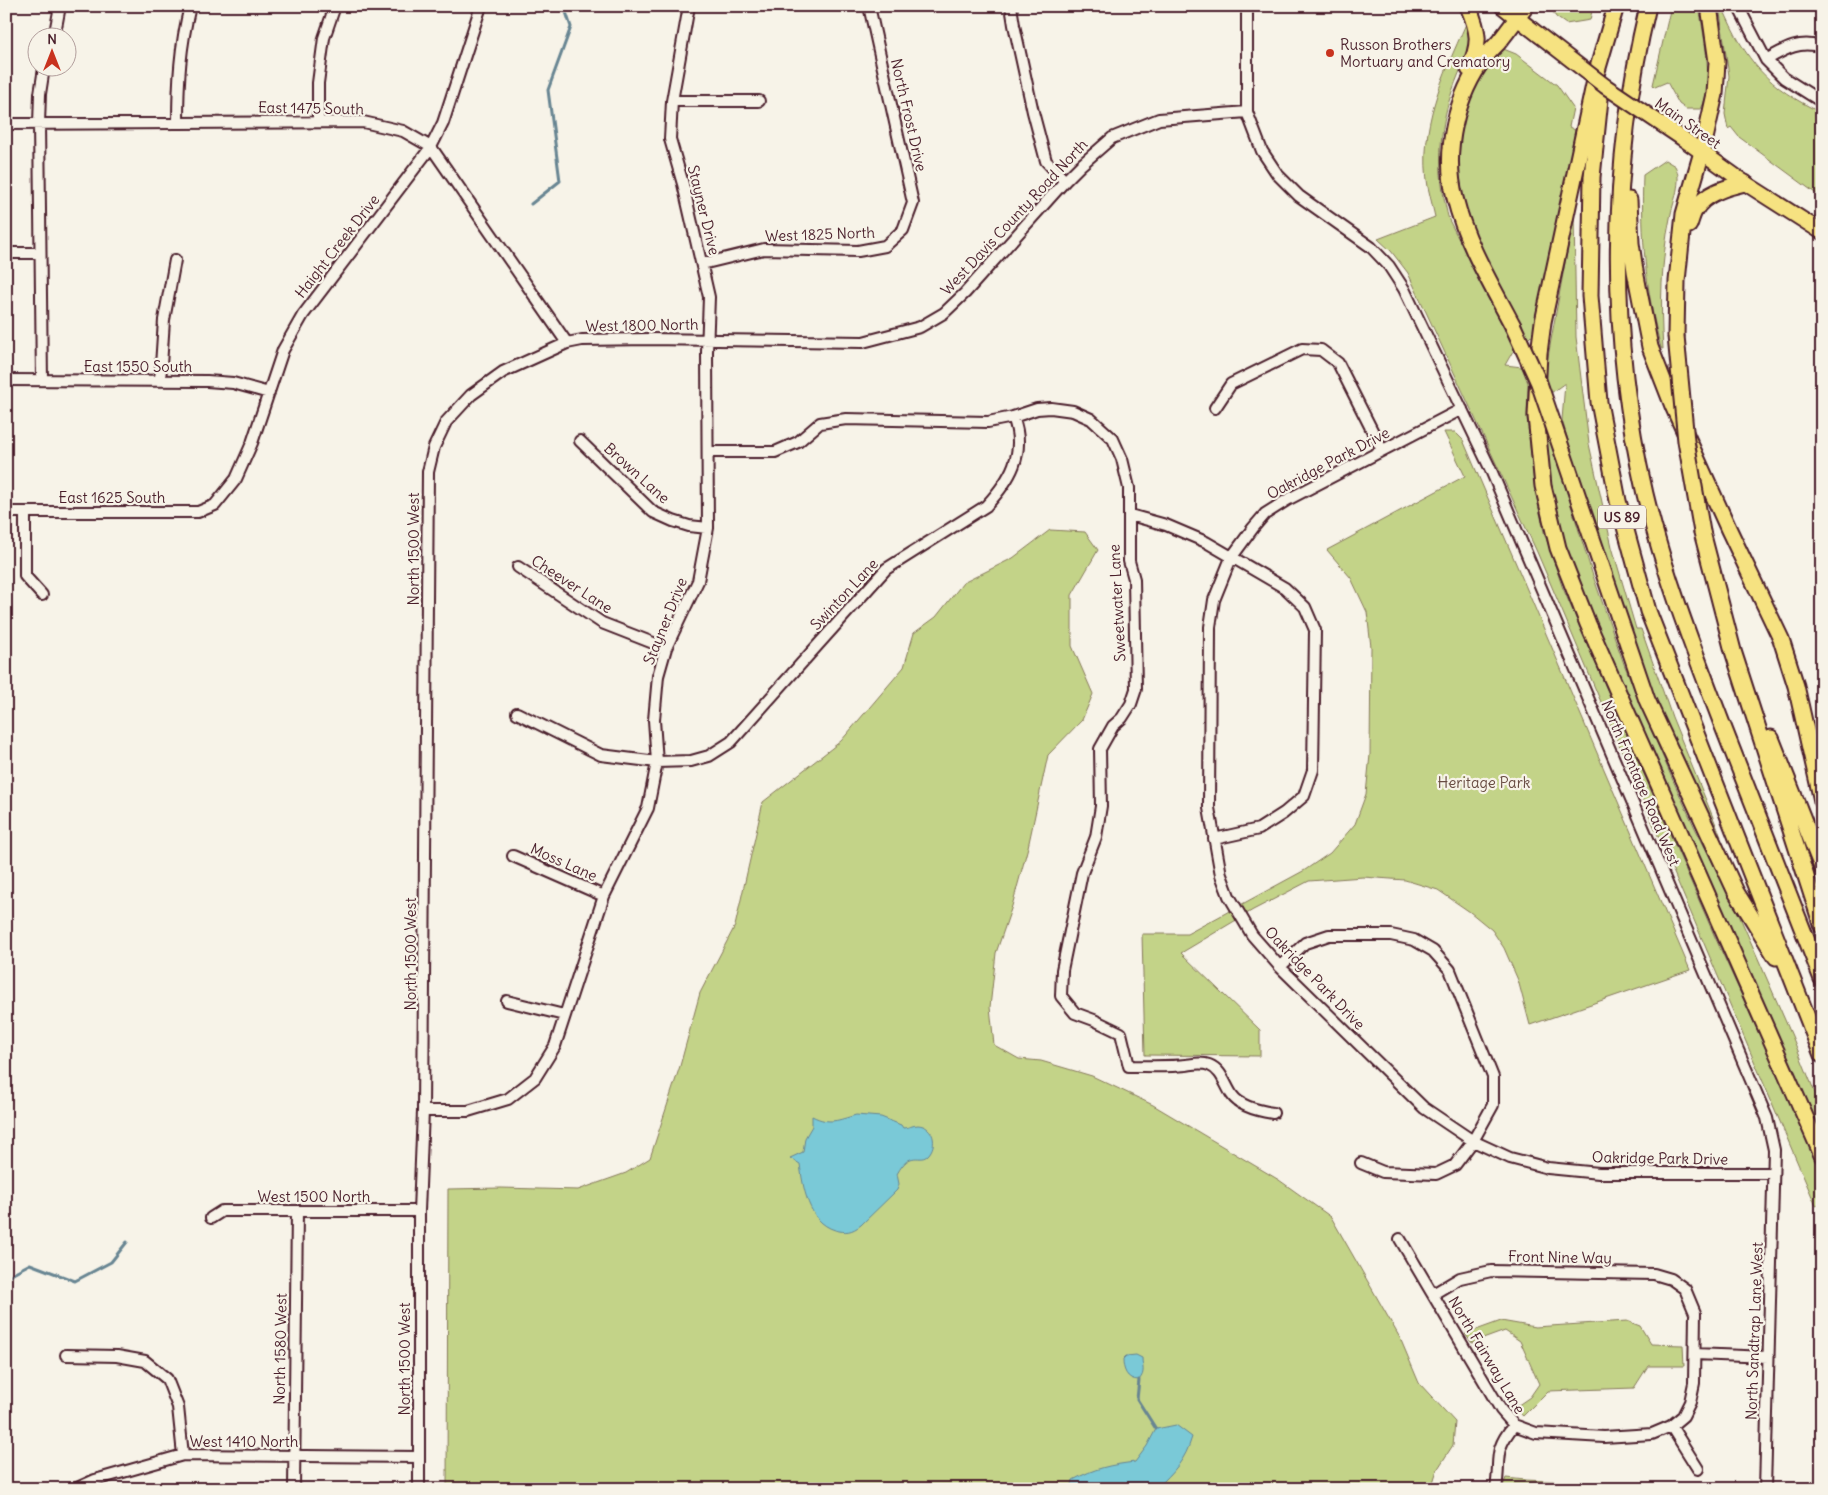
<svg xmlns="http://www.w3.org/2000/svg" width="1828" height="1495" viewBox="0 0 1828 1495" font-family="Delius,sans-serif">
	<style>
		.green { fill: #c3d388; stroke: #86795a }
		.water { fill: #7ac9d7; stroke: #678592 }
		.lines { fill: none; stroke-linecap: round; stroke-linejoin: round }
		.stream { stroke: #678592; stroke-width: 3 }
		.minor-casing { stroke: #4a1f2b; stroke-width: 14 }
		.major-casing { stroke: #4a1f2b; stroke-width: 18 }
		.highway-casing { stroke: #4a1f2b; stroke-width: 19 }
		.minor { stroke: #f7f3e8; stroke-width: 10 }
		.major { stroke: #f6e281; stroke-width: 14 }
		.highway { stroke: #f6e281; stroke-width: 15 }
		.major-bridge-casing { stroke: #4a1f2b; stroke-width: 18; stroke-linecap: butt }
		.highway-bridge-casing { stroke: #4a1f2b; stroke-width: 19; stroke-linecap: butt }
		.major-bridge { stroke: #f6e281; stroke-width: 14 }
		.highway-bridge { stroke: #f6e281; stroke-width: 15 }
		.poi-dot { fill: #c8321e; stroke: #f7f3e8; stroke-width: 2 }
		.labels { text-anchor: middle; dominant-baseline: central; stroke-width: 4.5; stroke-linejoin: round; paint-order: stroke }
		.shield { fill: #f7f3e8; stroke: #7e5f64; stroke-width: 1 }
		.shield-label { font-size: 14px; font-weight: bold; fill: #4a1f2b }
		.poi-label { font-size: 15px; fill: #4a1f2b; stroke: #f7f3e8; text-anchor: start }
		.street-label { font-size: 15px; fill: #4a1f2b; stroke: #f7f3e8 }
		.park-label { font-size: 15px; fill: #684c42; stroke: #f7f3e8 }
	</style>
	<rect width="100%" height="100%" fill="#f7f3e8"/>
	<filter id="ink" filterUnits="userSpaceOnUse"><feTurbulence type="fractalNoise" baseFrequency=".02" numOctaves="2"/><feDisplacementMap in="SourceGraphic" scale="10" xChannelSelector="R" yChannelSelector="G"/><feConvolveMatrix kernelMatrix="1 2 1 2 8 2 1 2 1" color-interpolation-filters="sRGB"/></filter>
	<g filter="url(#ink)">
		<!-- green -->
		<path class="green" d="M 1549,6 L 1593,6 L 1590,20 L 1566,24 L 1556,17 Z
			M 1671,6 L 1699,6 C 1703,34 1715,84 1701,109 L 1686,109 L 1679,104 L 1667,82 L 1655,87 L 1653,85 Z
			M 1719,6 L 1722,6 C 1746,62 1767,87 1822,113 L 1822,198 L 1739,137 L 1731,127 L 1728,129 L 1725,114 L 1729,76 Z
			M 1466,24 L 1472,37 C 1467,58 1456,77 1450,98 C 1437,138 1438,180 1449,220 L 1515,350 L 1513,351 L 1505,365 L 1522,367 L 1528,383 L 1527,417 L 1534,484 L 1544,532 L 1562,586 L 1715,937 L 1783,1086 L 1813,1156 L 1822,1179 L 1822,1204 L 1816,1206 L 1537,552 L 1408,273 L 1391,251 L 1378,239 L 1435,217 C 1433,207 1430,197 1428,187 C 1418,129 1443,75 1466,24 Z
			M 1501,48 L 1516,54 L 1557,85 L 1573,108 L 1569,127 L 1575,130 L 1571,155 L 1533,336 L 1527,337 C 1515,315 1503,292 1491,269 C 1483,253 1475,238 1469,221 C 1452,174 1456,115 1483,73 C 1488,64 1495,56 1501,48 Z
			M 1665,160 L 1675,166 C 1683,180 1673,202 1670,218 C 1661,261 1660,305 1663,349 L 1661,348 C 1645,288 1641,237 1643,175 Z
			M 1574,213 L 1576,337 L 1589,444 L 1612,547 L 1636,629 L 1641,629 L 1672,717 L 1721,837 L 1715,839 L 1653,700 L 1600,549 L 1562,420 L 1565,383 L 1551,393 L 1544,379 Z
			M 1546,431 L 1548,431 L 1592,573 L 1624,664 L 1671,776 L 1695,828 L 1735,906 L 1792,1036 L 1822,1110 L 1822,1135 L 1672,803 L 1612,665 L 1576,576 L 1566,548 L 1557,514 L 1549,470 Z
			M 1444,432 L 1455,432 L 1463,440 L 1690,970 L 1530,1025 L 1518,980 L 1504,948 L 1492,930 L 1470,912 L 1438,890 L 1405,880 L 1363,877 L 1309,881 L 1253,910 L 1181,953 L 1260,1030 L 1260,1056 L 1145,1055 L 1142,934 L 1187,934 L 1305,870 L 1330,853 L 1355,824 L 1366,794 L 1370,755 L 1371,647 L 1367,612 L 1351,578 L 1327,550 L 1465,476 Z
			M 1050,530 L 1085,532 L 1098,550 L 1072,595 L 1072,646 L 1093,694 L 1082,720 L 1048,755 L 1028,847 L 1012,906 L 996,953 L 990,1007 L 994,1045 L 1019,1059 L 1041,1061 L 1092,1076 L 1153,1105 L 1279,1180 L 1331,1217 L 1400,1338 L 1419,1383 L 1455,1422 L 1453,1445 L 1437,1470 L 1431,1489 L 447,1489 L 448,1189 L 501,1188 L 578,1190 L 626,1173 L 650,1158 L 680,1066 L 700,993 L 735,926 L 763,802 L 841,741 L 904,667 L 914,633 L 936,617 L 963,583 L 1013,558 Z
			M 1501,1321 L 1535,1327 L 1627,1321 L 1640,1326 L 1651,1344 L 1683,1345 L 1684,1366 L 1648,1366 L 1634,1388 L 1548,1391 L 1523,1416 L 1514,1408 L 1530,1397 L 1539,1384 L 1520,1341 L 1505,1331 L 1472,1343 L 1465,1334 Z
			M 1506,1478 L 1525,1480 L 1621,1484 L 1621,1489 L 1517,1489 L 1503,1486 Z"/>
		<!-- water -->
		<path class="water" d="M 856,1115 L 881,1117 L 901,1125 L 903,1128 C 908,1128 913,1125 918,1125 C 934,1126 938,1145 928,1155 C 920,1164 911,1148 897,1174 L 899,1184 L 897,1190 L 861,1225 C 852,1232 846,1233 835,1230 C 808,1222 803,1187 800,1164 L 790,1158 L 803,1152 L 805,1138 L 812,1126 L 812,1116 C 830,1125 838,1120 856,1115 Z
			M 1136,1355 L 1142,1358 C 1142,1367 1146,1372 1139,1380 C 1126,1380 1123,1369 1123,1359 L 1126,1356 Z
			M 1176,1425 L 1192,1437 C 1185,1461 1174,1471 1157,1488 L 1139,1489 L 1124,1486 L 1117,1489 L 1071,1489 L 1073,1480 C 1095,1468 1110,1465 1135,1462 L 1147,1446 L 1156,1429 Z"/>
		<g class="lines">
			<!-- stream -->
			<path class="stream" d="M 531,204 L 560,181 L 548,90 L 571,27 L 564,6
				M 6,1280 L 13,1273 L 30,1264 L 75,1281 L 111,1262 L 127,1242
				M 1139,1380 L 1137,1399 L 1156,1429"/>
			<defs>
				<path id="minor" d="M 1011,6 L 1014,25 L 1033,112 L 1046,161 L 1065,181
					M 1247,6 L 1247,112 L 1262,151 L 1278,175 L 1299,196 L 1371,247 L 1389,266 L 1404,289 L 1490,468 L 1767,1118 L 1774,1150 L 1765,1489
					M 1738,6 L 1766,60 L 1784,78 L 1822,102
					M 54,38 L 60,6
					M 1766,60 C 1785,49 1799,40 1822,47
					M 672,101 L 759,101
					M 318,122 L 318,83 L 324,38 L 335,6
					M 178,123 C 178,81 180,47 190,6
					M 6,124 L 363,122 L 403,131 L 431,147 L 567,343
					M 6,253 L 40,253
					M 702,264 L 764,249 L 858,251 L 885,246 L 903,230 L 913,203 L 869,6
					M 6,380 L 207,381 L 233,383 L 269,393
					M 42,380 L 39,124 L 40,94 L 44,68
					M 160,381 L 164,320 L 175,260
					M 1215,408 L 1231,384 L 1302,349 L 1321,350 L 1338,363 L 1382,450
					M 1462,409 L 1287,500 L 1265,514 L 1253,528 L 1231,558 L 1214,600 L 1210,627 L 1209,808 L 1221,875 L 1229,896 L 1252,935 L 1280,967 L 1424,1108 L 1473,1141 L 1510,1158 L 1548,1168 L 1599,1173 L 1773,1173
					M 580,441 L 653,512 L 673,521 L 689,526 L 708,528
					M 709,452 L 775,452 L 798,442 L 820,423 L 846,419 L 988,422 L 1013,417 L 1037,409 L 1051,408 L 1073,411 L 1091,419 L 1113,439 L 1122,459 L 1129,488 L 1129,561 L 1134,579 L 1136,689 L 1131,704 L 1122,718 L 1113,726 L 1100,749 L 1101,806 L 1096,837 L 1082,873 L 1062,970 L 1061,996 L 1075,1013 L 1094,1020 L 1121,1033 L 1129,1066 C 1148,1066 1167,1067 1186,1065 C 1194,1064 1201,1062 1209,1065 C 1222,1070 1225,1085 1232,1095 C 1240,1107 1260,1111 1273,1113
					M 6,512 L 198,512 L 215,505 L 236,479 L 252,443 L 283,350 L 303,315 L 431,147 L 443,123 L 481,6
					M 25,512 L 25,576 L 42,595
					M 1130,515 L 1166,525 L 1206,542 L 1285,588 L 1305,607 L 1315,630 L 1313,770 L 1304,796 L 1284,813 L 1259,829 L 1214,839
					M 518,567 L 602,623 L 666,648
					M 517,713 L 601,755 L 657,762 L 691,761 L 709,756 L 731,742 L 886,569 L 986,506 C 1010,480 1027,453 1013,417
					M 513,856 L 604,896
					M 1280,967 L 1305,943 L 1329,935 L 1391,935 L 1414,940 L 1433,951 L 1450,970 L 1493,1077 L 1493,1105 L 1473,1141 L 1455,1165 L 1436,1174 L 1383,1172 L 1361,1163
					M 507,1001 L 564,1015
					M 423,1111 L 468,1111 L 508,1099 L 535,1078 L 555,1046 L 604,896 L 648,808 L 657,762 L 654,720 L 658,676 L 666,648 L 698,581 L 708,528 L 707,352 L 709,297 L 683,184 L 670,139 L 672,101 L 689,6
					M 211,1218 L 222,1211 L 419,1211
					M 1400,1239 L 1501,1410 L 1514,1425 L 1536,1433 L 1604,1437 L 1652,1434 L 1671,1426 L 1683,1416 L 1690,1402 L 1694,1383 L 1695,1313 L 1685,1289 L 1671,1279 L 1654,1274 L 1491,1271 L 1460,1278 L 1433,1294
					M 1695,1354 L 1768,1357
					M 66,1355 L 117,1356 L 145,1361 L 167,1379 L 178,1407 L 183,1455
					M 1671,1426 L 1698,1469
					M 75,1489 L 95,1480 L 183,1455 L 419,1457
					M 294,1489 L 297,1211
					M 419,1489 L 419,1211 L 423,1111 L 428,472 L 434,447 L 446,422 L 471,395 L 503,372 L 567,343 L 582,340 L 649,339 L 863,342 L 920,327 L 944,313 L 965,293 L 1065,181 L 1081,165 L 1112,138 L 1159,119 L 1247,112
					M 1496,1489 C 1501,1458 1492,1452 1514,1425"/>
				<path id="major" d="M 1502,6 L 1539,35
					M 1682,138 L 1745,183 L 1822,232"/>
				<path id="highway" d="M 1468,6 C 1479,32 1481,43 1469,69
					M 1616,6 L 1597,71 L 1543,322 L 1539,353 L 1536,416 L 1543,486 L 1558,548 L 1588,624 L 1822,1155
					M 1648,6 C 1610,165 1608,334 1645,494 C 1664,573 1693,648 1722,724 C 1755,809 1789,894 1822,979
					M 1600,99 L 1592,177 L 1590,296 L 1599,402 L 1618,501 L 1648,611 L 1822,1055
					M 1629,200 L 1631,243 L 1635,271 L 1650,347 L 1673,406 L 1729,530 L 1781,639 L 1796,686 L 1822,801
					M 1689,225 C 1691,220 1692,214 1695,210 C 1705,193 1727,187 1745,183
					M 1513,326 C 1491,284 1466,243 1455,198 C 1443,151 1456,95 1485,57 C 1489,52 1494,47 1498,43 C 1508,31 1517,18 1526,6
					M 1676,336 L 1677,281 L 1684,214 L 1702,152 L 1715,94 L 1717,62 L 1709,6
					M 1563,453 L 1647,700 L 1736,892 L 1776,957
					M 1702,532 L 1733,651 L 1822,926
					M 1771,738 L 1822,867"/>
			</defs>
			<!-- minor casing -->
			<use href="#minor" class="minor-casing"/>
			<!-- major casing -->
			<use href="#major" class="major-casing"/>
			<!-- highway casing -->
			<use href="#highway" class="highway-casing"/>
			<!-- minor -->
			<use href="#minor" class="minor"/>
			<!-- major -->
			<use href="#major" class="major"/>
			<!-- highway -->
			<use href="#highway" class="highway"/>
			<defs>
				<path id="major-bridge" d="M 1539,35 L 1605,86 L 1682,138"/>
				<path id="highway-bridge" d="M 1513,326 L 1539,383 L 1563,453
					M 1676,336 L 1686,441 L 1702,532"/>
			</defs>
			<!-- major-bridge casing -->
			<use href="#major-bridge" class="major-bridge-casing"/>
			<!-- highway-bridge casing -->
			<use href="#highway-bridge" class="highway-bridge-casing"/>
			<!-- major-bridge -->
			<use href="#major-bridge" class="major-bridge"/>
			<!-- highway-bridge -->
			<use href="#highway-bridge" class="highway-bridge"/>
		</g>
	</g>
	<!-- markers -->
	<circle class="poi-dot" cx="1330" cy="53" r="5"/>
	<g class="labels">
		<!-- shield labels -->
		<rect class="shield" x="1598" y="505.5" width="48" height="23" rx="4"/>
		<g class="shield-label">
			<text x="1622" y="517">US 89</text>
		</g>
		<!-- poi labels -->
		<g class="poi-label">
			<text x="1340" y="44">Russon Brothers<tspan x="1340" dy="17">Mortuary and Crematory</tspan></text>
		</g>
		<!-- street labels -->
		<g class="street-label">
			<text transform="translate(311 108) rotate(1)">East 1475 South</text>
			<text transform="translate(909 115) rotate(77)">North Frost Drive</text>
			<text transform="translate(1688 123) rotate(35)">Main Street</text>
			<text transform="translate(704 210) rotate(76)">Stayner Drive</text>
			<text transform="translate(1014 217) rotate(-47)">West Davis County Road North</text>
			<text transform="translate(820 234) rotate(-2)">West 1825 North</text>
			<text transform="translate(337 246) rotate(-52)">Haight Creek Drive</text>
			<text transform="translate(642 325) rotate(-1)">West 1800 North</text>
			<text x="138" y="366">East 1550 South</text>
			<text transform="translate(1328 463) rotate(-28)">Oakridge Park Drive</text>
			<text transform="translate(637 473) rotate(42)">Brown Lane</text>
			<text x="112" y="497">East 1625 South</text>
			<text transform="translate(413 549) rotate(-90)">North 1500 West</text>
			<text transform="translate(572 584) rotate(33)">Cheever Lane</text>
			<text transform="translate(844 594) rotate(-47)">Swinton Lane</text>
			<text transform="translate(1117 603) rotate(-93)">Sweetwater Lane</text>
			<text transform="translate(665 621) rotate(-68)">Stayner Drive</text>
			<text transform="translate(1641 783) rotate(67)">North Frontage Road West</text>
			<text transform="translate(564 862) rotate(24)">Moss Lane</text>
			<text transform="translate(410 954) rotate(-90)">North 1500 West</text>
			<text transform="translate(1315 978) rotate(46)">Oakridge Park Drive</text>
			<text transform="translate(1660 1158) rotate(1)">Oakridge Park Drive</text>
			<text x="314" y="1196">West 1500 North</text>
			<text transform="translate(1560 1257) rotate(1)">Front Nine Way</text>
			<text transform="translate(1754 1331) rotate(-88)">North Sandtrap Lane West</text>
			<text transform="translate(280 1349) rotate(-89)">North 1580 West</text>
			<text transform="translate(1487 1355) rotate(59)">North Fairway Lane</text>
			<text transform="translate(404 1359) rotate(-90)">North 1500 West</text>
			<text x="244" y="1441">West 1410 North</text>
		</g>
		<!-- park labels -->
		<g class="park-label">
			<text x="1484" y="782">Heritage Park</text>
		</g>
	</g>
	<!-- margin -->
	<rect width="1828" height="1495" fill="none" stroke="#f7f3e8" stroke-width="25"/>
	<rect x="12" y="12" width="1803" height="1470" fill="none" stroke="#4a1f2b" stroke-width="2" filter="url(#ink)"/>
	<!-- north arrow -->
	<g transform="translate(52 52)"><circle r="24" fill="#f7f3e8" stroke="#b29e9c"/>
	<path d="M0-4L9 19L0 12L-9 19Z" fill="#c8321e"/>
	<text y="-8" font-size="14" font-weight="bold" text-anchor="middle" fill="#4a1f2b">N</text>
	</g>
</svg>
